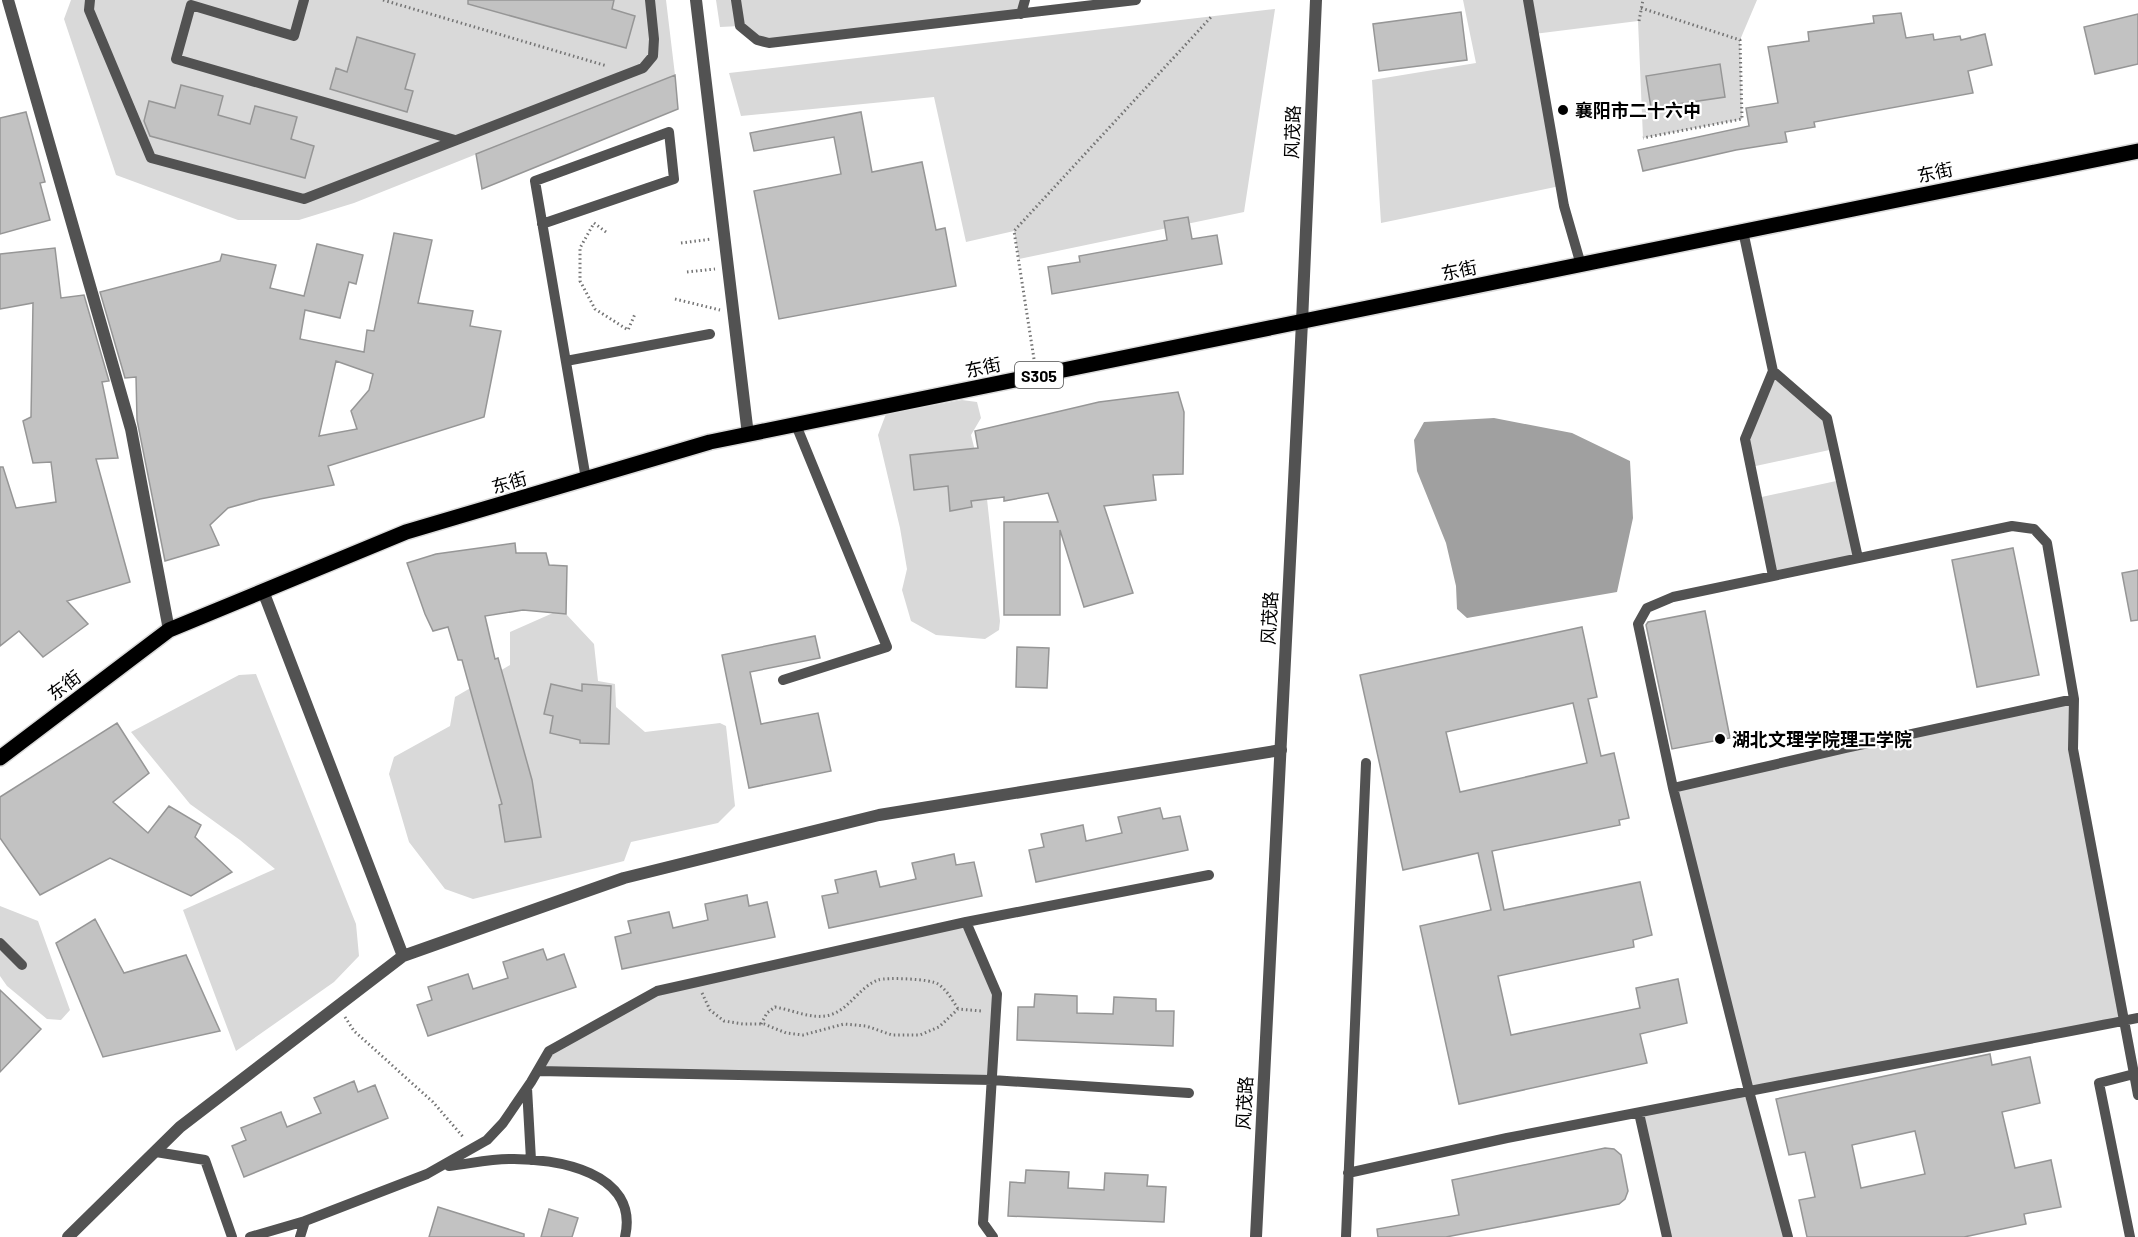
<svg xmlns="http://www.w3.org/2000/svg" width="2138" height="1237" viewBox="0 0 2138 1237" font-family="Barlow,'Noto Sans SC',sans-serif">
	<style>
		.green { fill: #d9d9d9 }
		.water { fill: #a0a0a0 }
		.building { fill: #c2c2c2; stroke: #969696; stroke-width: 1.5; fill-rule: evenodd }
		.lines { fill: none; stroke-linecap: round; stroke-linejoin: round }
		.primary-casing { stroke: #dbdbdb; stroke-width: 18 }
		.path { stroke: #747474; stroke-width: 3; stroke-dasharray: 1.5 3; stroke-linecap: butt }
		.service { stroke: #525252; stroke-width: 10 }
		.minor { stroke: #525252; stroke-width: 12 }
		.tertiary { stroke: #525252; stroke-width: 12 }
		.primary { stroke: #000; stroke-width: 15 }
		.poi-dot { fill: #000; stroke: #fff; stroke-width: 2 }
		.labels { text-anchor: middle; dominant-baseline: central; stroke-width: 4.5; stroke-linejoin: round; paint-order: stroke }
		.shield { fill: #fff; stroke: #4c4c4c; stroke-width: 1.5 }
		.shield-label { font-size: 16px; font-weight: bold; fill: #000 }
		.poi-label { font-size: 18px; font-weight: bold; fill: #000; stroke: #fff; text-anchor: start }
		.street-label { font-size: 18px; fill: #000; stroke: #fff }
	</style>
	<rect width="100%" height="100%" fill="#fff"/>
	<!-- green -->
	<path class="green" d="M 71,0 L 666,0 L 675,75 L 354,203 L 299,220 L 238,220 L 116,175 L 64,19 Z
		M 716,0 L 1025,0 L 1021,14 L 769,43 L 740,26 L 720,27 Z
		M 1463,0 L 1757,0 L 1740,40 L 1742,119 L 1643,138 L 1638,21 L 1534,34 L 1560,186 L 1381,223 L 1372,80 L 1476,63 Z
		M 1275,9 L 1244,212 L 1019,259 L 1014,231 L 966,242 L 934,97 L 741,116 L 729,73 Z
		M 1773,371 L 1827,418 L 1834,449 L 1751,467 L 1745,439 Z
		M 962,400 L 977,402 L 981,418 L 971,435 L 987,499 L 1000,621 L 999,630 L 985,639 L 936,635 L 911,621 L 902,590 L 907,569 L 900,528 L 878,435 L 886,414 Z
		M 1841,480 L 1858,558 L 1773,576 L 1757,498 Z
		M 553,613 L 566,614 L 594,644 L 598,681 L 615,684 L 616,707 L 645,732 L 720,723 L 726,726 L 735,806 L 718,823 L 631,842 L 624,861 L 473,899 L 445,889 L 409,842 L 389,774 L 394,757 L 450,726 L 455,697 L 510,665 L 510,632 Z
		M 256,674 L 356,924 L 359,956 L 334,982 L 236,1051 L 183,910 L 275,869 L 240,840 L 190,804 L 131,732 L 239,675 Z
		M 2074,699 L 2073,749 L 2125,1021 L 1750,1091 L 1788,1237 L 1667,1237 L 1639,1113 L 1749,1091 L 1673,788 Z
		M 0,906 L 38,921 L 70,1010 L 61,1020 L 47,1019 L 7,986 L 0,976 Z
		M 966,922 L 997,994 L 992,1080 L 538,1071 L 549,1051 L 657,991 Z"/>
	<!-- water -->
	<path class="water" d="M 1494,418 L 1572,433 L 1630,461 L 1633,518 L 1617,592 L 1467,618 L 1457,609 L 1456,586 L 1446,543 L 1417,471 L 1414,440 L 1424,422 Z"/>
	<!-- building -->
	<path class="building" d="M 468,0 L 614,0 L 612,9 L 635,16 L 626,48 L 468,4 Z
		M 1461,12 L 1467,60 L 1379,71 L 1373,24 Z
		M 1901,13 L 1906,38 L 1933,34 L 1934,40 L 1960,36 L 1961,40 L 1985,34 L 1992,65 L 1968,71 L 1973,93 L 1814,122 L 1815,127 L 1785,132 L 1787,142 L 1736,150 L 1643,171 L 1638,150 L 1749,126 L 1746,108 L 1778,103 L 1768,47 L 1809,41 L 1808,32 L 1874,23 L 1873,16 Z
		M 2138,14 L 2138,64 L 2095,74 L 2084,27 Z
		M 357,37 L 415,54 L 405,89 L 413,91 L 407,112 L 330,89 L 336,68 L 347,72 Z
		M 1720,64 L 1725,97 L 1651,108 L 1646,76 Z
		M 675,75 L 678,109 L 482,189 L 476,154 Z
		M 181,85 L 223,96 L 218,115 L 250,124 L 255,106 L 297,117 L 291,139 L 314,146 L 305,178 L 150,136 L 144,121 L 149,101 L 175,108 Z
		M 26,112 L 45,182 L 40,183 L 50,220 L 0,234 L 0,118 Z
		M 861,112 L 872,172 L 922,162 L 936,230 L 945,228 L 956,286 L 779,319 L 754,191 L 841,174 L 834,137 L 754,151 L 750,133 Z
		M 1188,217 L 1192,239 L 1217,235 L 1222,264 L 1052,294 L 1048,267 L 1080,262 L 1079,256 L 1167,240 L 1164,221 Z
		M 394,233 L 432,240 L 418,303 L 473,311 L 470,326 L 501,331 L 484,417 L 328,466 L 334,485 L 260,499 L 228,508 L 210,525 L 219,545 L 165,561 L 137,420 L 136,377 L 125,378 L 100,292 L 220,261 L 222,254 L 276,265 L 270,288 L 304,296 L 317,244 L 363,255 L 356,284 L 349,282 L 340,318 L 305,310 L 300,339 L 364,352 L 367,330 L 374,331 ZM 336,361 L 373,374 L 369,390 L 351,411 L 357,429 L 319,436 Z
		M 55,248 L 61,298 L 84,295 L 109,381 L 102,382 L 118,458 L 96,459 L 130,582 L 67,601 L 88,624 L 43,657 L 19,631 L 0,646 L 0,467 L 3,467 L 16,508 L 56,502 L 51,462 L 33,463 L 23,421 L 31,417 L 33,303 L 0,309 L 0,254 Z
		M 1178,392 L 1184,412 L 1183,474 L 1153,475 L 1156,500 L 1104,506 L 1133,593 L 1084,607 L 1060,530 L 1060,615 L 1004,615 L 1004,522 L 1058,522 L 1048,493 L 1004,501 L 1004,497 L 971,501 L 972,507 L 950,511 L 948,486 L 914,490 L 910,455 L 978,448 L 975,431 L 1099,402 Z
		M 515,543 L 516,553 L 546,553 L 549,565 L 567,566 L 566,614 L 523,610 L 485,616 L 495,659 L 498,658 L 532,780 L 541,837 L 505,842 L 499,805 L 502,804 L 462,660 L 458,660 L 448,627 L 433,631 L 425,614 L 407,563 L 436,554 Z
		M 2013,548 L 2039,675 L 1977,687 L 1952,560 Z
		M 2138,570 L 2138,620 L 2131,621 L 2122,573 Z
		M 1705,611 L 1730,738 L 1672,749 L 1646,625 L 1648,622 Z
		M 1582,627 L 1597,697 L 1588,699 L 1601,756 L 1614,753 L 1629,818 L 1619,820 L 1620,825 L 1492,851 L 1504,910 L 1640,882 L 1652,935 L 1633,940 L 1634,947 L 1498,976 L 1511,1035 L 1640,1008 L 1636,988 L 1678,979 L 1687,1023 L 1640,1034 L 1647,1063 L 1459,1104 L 1420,926 L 1491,910 L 1478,853 L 1403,870 L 1360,675 ZM 1573,703 L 1587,763 L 1460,792 L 1446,732 Z
		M 815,636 L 820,658 L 750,672 L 761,724 L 818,713 L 831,771 L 749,788 L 722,655 Z
		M 1017,647 L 1049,648 L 1047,688 L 1016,687 Z
		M 551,684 L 582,691 L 582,684 L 611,686 L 609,744 L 580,743 L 580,740 L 550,733 L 553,716 L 544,714 Z
		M 117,723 L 149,773 L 113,802 L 148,833 L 169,806 L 201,825 L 195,837 L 232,872 L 191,896 L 110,858 L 40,895 L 0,838 L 0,797 Z
		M 1160,808 L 1163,819 L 1180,816 L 1188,850 L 1036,882 L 1029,850 L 1044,847 L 1041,834 L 1083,825 L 1086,841 L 1122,833 L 1118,817 Z
		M 954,854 L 956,865 L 974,862 L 982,896 L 829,928 L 822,896 L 838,893 L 835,880 L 876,871 L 880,887 L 916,879 L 912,863 Z
		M 747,895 L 749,906 L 767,902 L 775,937 L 622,969 L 615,937 L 631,933 L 628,921 L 669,912 L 673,928 L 708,920 L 705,904 Z
		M 95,919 L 124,973 L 186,955 L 220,1031 L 103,1057 L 56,943 Z
		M 543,949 L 547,960 L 564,954 L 576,987 L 428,1036 L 417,1005 L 432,1000 L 428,987 L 468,974 L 473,989 L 508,978 L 503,962 Z
		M 0,990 L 41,1029 L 0,1072 Z
		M 1035,994 L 1077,996 L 1077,1013 L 1113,1014 L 1114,997 L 1156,999 L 1156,1011 L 1174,1011 L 1173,1046 L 1017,1040 L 1018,1007 L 1034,1007 Z
		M 1990,1054 L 1992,1065 L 2030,1057 L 2040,1103 L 2002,1112 L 2015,1168 L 2051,1160 L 2061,1207 L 2024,1214 L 2026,1224 L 1964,1237 L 1807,1237 L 1799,1200 L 1815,1197 L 1805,1152 L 1789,1155 L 1776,1099 ZM 1915,1131 L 1925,1174 L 1861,1188 L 1852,1145 Z
		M 354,1081 L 358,1092 L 375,1085 L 388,1118 L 244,1177 L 232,1146 L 246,1140 L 241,1128 L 281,1112 L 287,1127 L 321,1113 L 314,1098 Z
		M 1605,1148 L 1614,1149 L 1621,1155 L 1628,1191 L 1625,1199 L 1619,1204 L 1446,1237 L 1378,1237 L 1377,1229 L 1459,1215 L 1452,1180 Z
		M 1026,1170 L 1069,1172 L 1068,1188 L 1104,1190 L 1105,1173 L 1148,1175 L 1147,1186 L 1166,1187 L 1164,1222 L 1008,1216 L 1010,1182 L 1025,1183 Z
		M 438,1207 L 524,1234 L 524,1237 L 429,1237 Z
		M 549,1209 L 578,1218 L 572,1237 L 541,1237 Z"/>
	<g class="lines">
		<defs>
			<path id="primary" d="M 0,758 L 169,630 L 406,532 L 710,442 L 2138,151"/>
		</defs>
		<!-- primary casing -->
		<use href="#primary" class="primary-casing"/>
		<!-- path -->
		<path class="path" d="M 383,0 L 607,66
			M 1641,8 L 1740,40 L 1742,119 L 1643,138
			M 1639,21 L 1643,0
			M 606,232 L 594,223 L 580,248 L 580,281 L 595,309 L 628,330 L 635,314
			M 681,243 L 712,239
			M 687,272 L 715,269
			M 675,299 L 720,310
			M 1034,359 L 1014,231 L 1212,16
			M 702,993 L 710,1010 L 724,1021 L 743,1024 L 764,1024 L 786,1033 L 803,1035 L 844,1024 L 866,1026 L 892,1035 L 920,1035 L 939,1027 L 958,1009 L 982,1011
			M 345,1017 L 354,1031 L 433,1102 L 464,1138
			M 761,1024 L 767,1013 L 775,1007 C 793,1010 812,1020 830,1015 C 850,1009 859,987 878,980 C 887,977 931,979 938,984 C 947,990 953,1001 958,1009"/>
		<!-- service -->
		<path class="service" d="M 90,0 L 89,10 L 151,158 L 304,199 L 643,68 L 653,56 L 654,39 L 650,0
			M 304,0 L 294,36 L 191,5 L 176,59 L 455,140
			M 736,0 L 740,26 L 757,40 L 769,43 L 1136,0
			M 1528,0 L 1564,206 L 1581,265
			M 1021,14 L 1025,0
			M 542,224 L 674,179 L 669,132 L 535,181 L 586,479
			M 1743,231 L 1773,371
			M 566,361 L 710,334
			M 1773,576 L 1745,439 L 1773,371 L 1827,418 L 1858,558
			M 783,680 L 887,647 L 796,425
			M 1673,788 L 1846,748 L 2074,699
			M 966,922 L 1209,875
			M 0,943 L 22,965
			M 2138,1018 C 2009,1044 1879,1066 1749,1091 L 1673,788 L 1638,624 L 1647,608 L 1673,597 L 2012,526 L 2034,529 L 2047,543 L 2074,699 L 2073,749 L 2138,1095
			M 538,1071 L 992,1080 L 1189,1093
			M 527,1088 L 531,1160
			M 1639,1113 L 1667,1237
			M 156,1152 L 205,1160 L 232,1237
			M 449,1166 C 468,1164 489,1159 509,1159 C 556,1158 640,1172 625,1237
			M 1348,1173 L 1507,1138 L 1749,1091 L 1788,1237
			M 250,1237 L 305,1221
			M 300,1237 L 305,1221 L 427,1174 L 487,1140 L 503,1123 L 531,1082 L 549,1051 L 657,991 L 966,922 L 997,994 L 983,1223 L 993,1237
			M 1346,1237 L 1366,763
			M 2130,1237 L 2099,1083 L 2134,1074"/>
		<!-- minor -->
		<path class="minor" d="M 8,0 L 131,429 L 169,630
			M 696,0 L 748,435
			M 263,591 L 403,956
			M 68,1237 L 180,1127 L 403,956 L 624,878 L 879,815 L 1281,750"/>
		<!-- tertiary -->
		<path class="tertiary" d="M 1256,1237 L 1302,322 L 1316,0"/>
		<!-- primary -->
		<use href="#primary" class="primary"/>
	</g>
	<!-- markers -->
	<g class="poi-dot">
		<circle cx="1563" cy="110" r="6"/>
		<circle cx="1720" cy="739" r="6"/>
	</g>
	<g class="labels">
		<!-- shield labels -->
		<rect class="shield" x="1015" y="362" width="48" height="26" rx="4.5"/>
		<g class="shield-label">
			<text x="1039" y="375">S305</text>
		</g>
		<!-- poi labels -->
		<g class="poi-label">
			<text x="1575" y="110">襄阳市二十六中</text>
			<text x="1732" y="739">湖北文理学院理工学院</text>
		</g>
		<!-- street labels -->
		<g class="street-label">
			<text transform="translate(1292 132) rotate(-88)">风茂路</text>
			<text transform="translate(1935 172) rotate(-12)">东街</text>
			<text transform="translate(1459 270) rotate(-12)">东街</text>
			<text transform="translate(983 367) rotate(-12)">东街</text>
			<text transform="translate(509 482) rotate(-16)">东街</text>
			<text transform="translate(1269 618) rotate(-87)">风茂路</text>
			<text transform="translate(64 685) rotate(-37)">东街</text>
			<text transform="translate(1244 1103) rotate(-87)">风茂路</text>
		</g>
	</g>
</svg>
